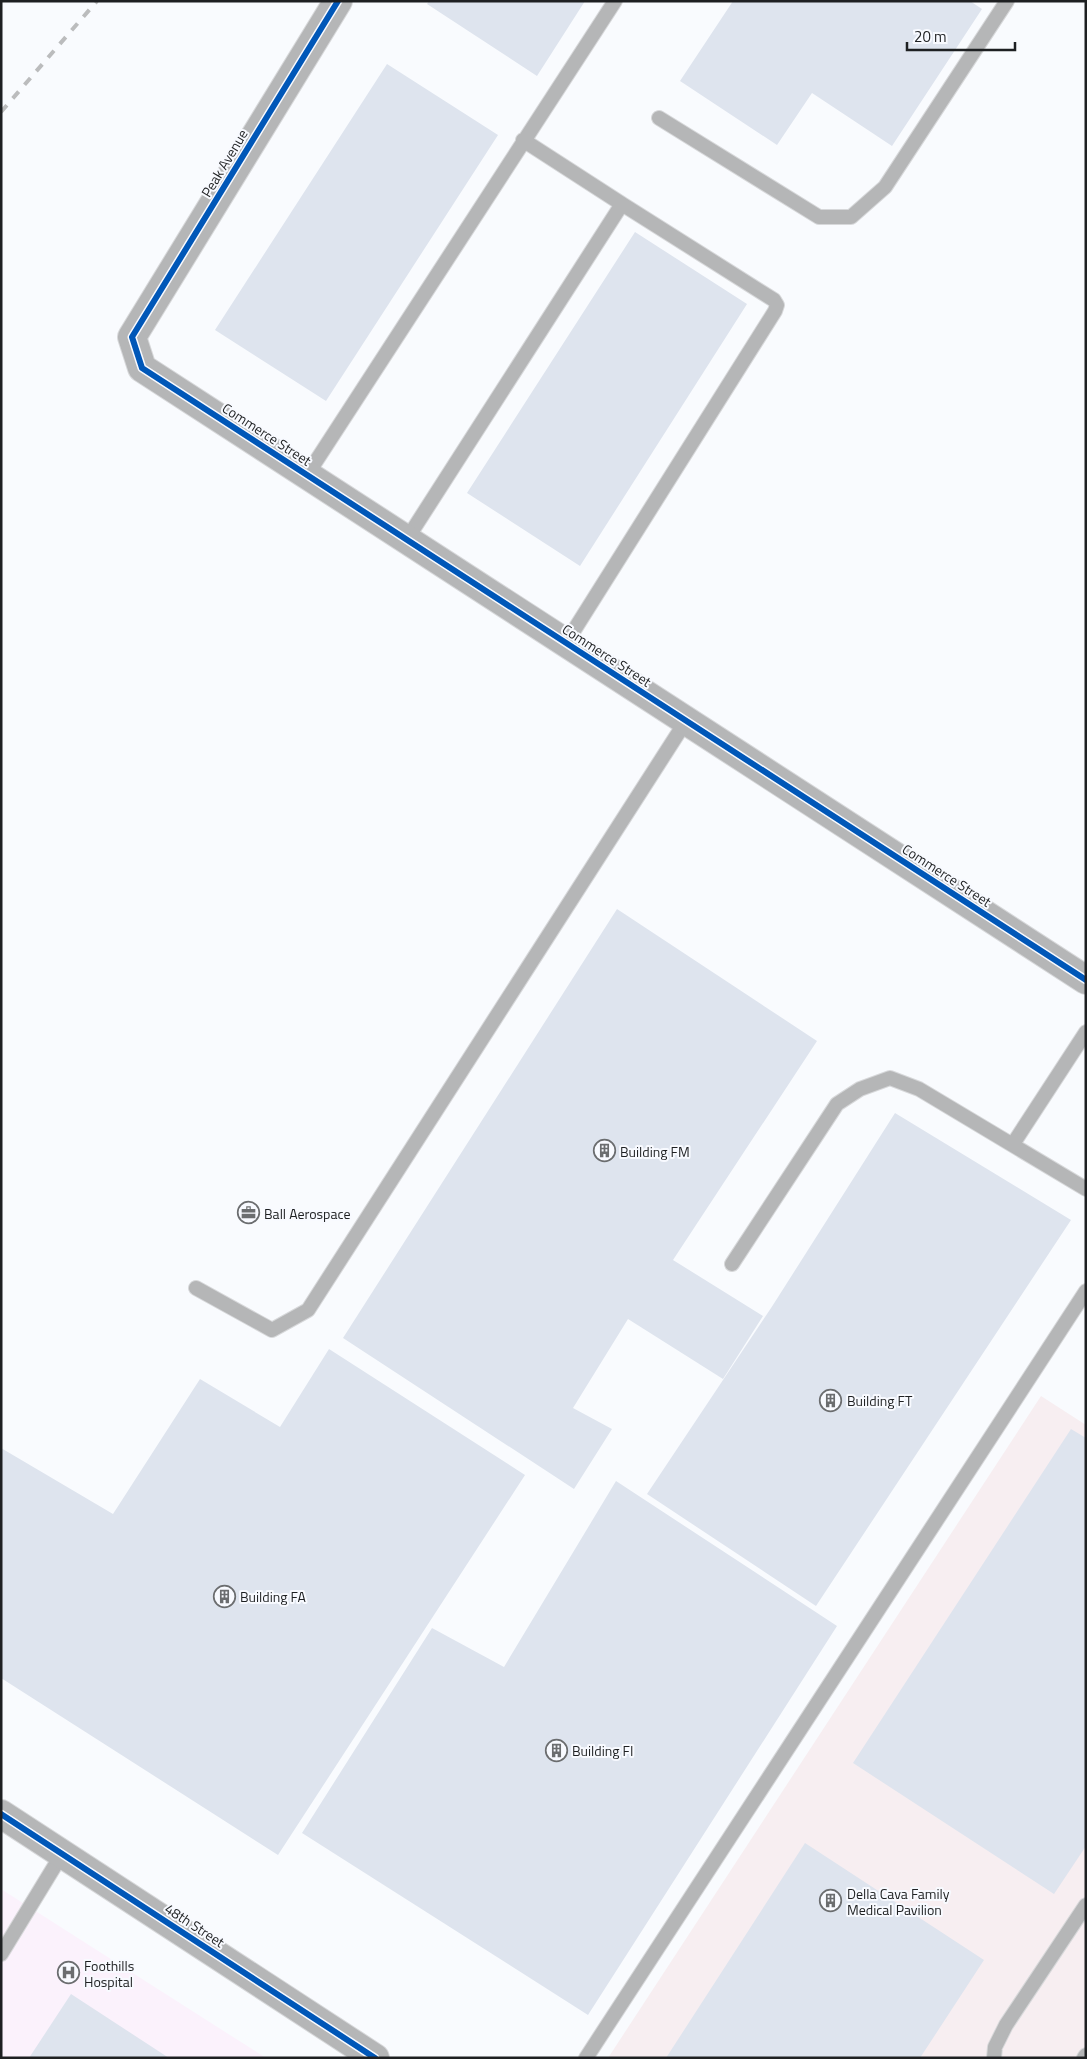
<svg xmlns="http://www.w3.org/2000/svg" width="1087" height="2059" viewBox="0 0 1087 2059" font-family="'Titillium Web',sans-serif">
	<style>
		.commercial { fill: #f7eef1 }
		.medical { fill: #fbf2fc }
		.building { fill: #dee4ee }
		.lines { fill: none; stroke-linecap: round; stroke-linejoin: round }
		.service-casing { stroke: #d7d8da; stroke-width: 16 }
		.minor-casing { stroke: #d7d8da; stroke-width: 30 }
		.service { stroke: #b5b6b7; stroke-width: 14 }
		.minor { stroke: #b5b6b7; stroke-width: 28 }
		.rail { stroke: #bbbcbd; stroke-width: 4; stroke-dasharray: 9 9; stroke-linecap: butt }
		.cycleway-casing { stroke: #f8faff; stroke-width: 9 }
		.cycleway { stroke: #0057b8; stroke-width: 6 }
		.labels { text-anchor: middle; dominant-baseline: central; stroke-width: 4; stroke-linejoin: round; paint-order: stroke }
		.street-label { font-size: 14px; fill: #1e2022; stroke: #f8faff }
		.poi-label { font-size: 14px; fill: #1e2022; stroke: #f8faff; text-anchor: start }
	</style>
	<rect width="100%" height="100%" fill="#f9fbfe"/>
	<!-- commercial -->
	<path class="commercial" d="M 1041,1396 L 1086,1425 L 1086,2058 L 608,2058 Z"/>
	<!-- medical -->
	<path class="medical" d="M 1,1889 L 266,2058 L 1,2058 Z"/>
	<!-- building -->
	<path class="building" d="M 429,1 L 585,1 L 537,76 L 427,4 Z
		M 733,1 L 970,1 L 982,9 L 892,146 L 812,93 L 777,145 L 680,81 Z
		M 387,64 L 498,135 L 326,401 L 215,330 Z
		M 635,232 L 747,304 L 580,566 L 467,493 Z
		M 617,909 L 817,1041 L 673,1260 L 763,1316 L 723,1379 L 628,1319 L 573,1408 L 612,1429 L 574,1489 L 343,1338 Z
		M 895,1113 L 1071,1220 L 816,1606 L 647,1494 L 773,1305 Z
		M 329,1349 L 525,1475 L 278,1855 L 1,1678 L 1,1448 L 113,1514 L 200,1379 L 280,1427 Z
		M 1071,1429 L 1086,1438 L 1086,1846 L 1054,1894 L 853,1763 Z
		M 616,1481 L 837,1626 L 588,2015 L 302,1833 L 432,1628 L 504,1667 Z
		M 805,1843 L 984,1960 L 920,2058 L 666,2058 Z
		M 71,1994 L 169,2058 L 29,2058 Z"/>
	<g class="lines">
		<defs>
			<path id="service" d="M 659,118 L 819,217 L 851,217 L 885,187 L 1007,1
				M 523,140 L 622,204
				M 307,475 L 615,1
				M 407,539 L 622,204 L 774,300 L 777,305 L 775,311 L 566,643
				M 1013,1144 L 1086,1032
				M 732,1264 L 837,1104 L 860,1089 L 890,1078 L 919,1089 L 1086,1189
				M 196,1288 L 272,1330 L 308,1310 L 686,721
				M 1,1954 L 62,1854
				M 586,2058 L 1086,1291
				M 994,2058 L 995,2047 L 1006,2025 L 1086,1905
				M 1084,2058 L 1086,2055"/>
			<path id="minor" d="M 338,1 L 132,337 L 142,368 L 1086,980
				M 1,1814 L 375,2058"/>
		</defs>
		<!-- service casing -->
		<use href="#service" class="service-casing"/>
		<!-- minor casing -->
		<use href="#minor" class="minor-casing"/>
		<!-- service -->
		<use href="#service" class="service"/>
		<!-- minor -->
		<use href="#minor" class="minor"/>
		<!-- rail -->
		<path class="rail" d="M 1,112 L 97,1"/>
		<defs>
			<path id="cycleway" d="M 338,1 L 132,337 L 142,368 L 1086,980
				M 1,1814 L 375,2058"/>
		</defs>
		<!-- cycleway casing -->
		<use href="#cycleway" class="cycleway-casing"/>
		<!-- cycleway -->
		<use href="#cycleway" class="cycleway"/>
	</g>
	<!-- icons -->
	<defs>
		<symbol id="building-ring" viewBox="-11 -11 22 22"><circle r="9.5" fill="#f8faff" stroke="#6b6d6f" stroke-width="1.5"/><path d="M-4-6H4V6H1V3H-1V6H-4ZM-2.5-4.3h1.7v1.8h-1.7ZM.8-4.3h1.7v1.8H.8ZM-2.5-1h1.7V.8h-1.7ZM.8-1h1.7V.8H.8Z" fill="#6b6d6f"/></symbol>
		<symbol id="office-ring" viewBox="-11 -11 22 22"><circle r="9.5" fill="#f8faff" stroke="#6b6d6f" stroke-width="1.5"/><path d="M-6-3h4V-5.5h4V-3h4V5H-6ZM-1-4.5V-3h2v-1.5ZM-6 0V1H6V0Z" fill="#6b6d6f"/></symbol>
		<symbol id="hospital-ring" viewBox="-11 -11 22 22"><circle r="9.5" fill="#f8faff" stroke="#6b6d6f" stroke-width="1.5"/><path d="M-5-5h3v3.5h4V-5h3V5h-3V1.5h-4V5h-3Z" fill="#6b6d6f"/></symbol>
	</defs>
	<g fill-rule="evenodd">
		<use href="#building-ring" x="592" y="1138" width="25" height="25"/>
		<use href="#office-ring" x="236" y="1200" width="25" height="25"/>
		<use href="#building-ring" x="818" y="1388" width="25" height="25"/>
		<use href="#building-ring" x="212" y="1584" width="25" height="25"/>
		<use href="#building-ring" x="544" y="1738" width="25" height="25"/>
		<use href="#building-ring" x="818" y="1888" width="25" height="25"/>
		<use href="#hospital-ring" x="56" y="1960" width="25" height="25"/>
	</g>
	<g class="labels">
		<!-- street labels -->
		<g class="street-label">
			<text transform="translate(224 163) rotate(-59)">Peak Avenue</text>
			<text transform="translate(267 434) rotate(33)">Commerce Street</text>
			<text transform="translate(607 655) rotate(33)">Commerce Street</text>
			<text transform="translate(947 875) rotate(33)">Commerce Street</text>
			<text transform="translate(195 1925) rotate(33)">48th Street</text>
		</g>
		<!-- poi labels -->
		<g class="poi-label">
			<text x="620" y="1151">Building FM</text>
			<text x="264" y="1213">Ball Aerospace</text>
			<text x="847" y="1400">Building FT</text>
			<text x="240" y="1596">Building FA</text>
			<text x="572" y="1750">Building FI</text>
			<text x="847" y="1893">Della Cava Family<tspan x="847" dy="16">Medical Pavilion</tspan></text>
			<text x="84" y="1965">Foothills<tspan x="84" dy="16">Hospital</tspan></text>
		</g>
	</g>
	<!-- border -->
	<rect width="1087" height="2059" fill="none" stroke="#1e2022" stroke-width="5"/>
	<!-- scale -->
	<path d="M907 42v8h108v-8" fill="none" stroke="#1e2022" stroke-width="2.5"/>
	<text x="914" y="42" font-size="15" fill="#1e2022" stroke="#f8faff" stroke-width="4" paint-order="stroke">20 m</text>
</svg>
